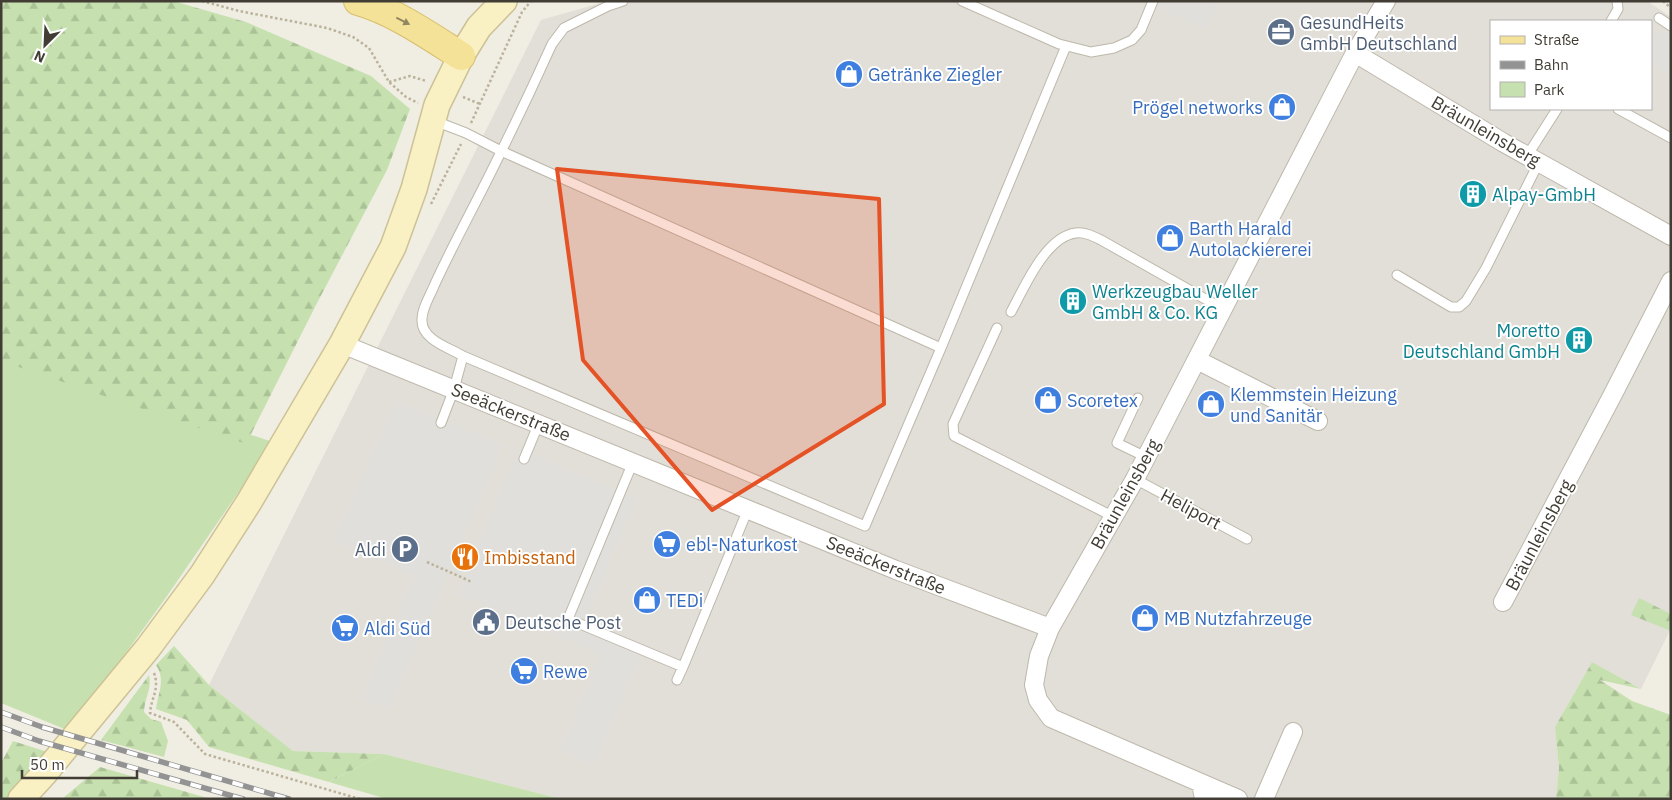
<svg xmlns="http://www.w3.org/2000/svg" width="1672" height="800" viewBox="0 0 1672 800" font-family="'IBM Plex Sans',sans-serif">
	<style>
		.industrial { fill: #e2ded8; fill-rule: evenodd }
		.green { fill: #c6e1af }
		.forest { fill: url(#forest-firs) }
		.parking { fill: #e1dfdb }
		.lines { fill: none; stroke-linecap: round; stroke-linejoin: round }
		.lane-casing { stroke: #bdb8aa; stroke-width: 11 }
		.street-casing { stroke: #bdb8aa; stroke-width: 20 }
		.secondary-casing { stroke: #ccc296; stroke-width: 28 }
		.primary-casing { stroke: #d7bf6a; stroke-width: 30 }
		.path { stroke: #bab29a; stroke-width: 2.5; stroke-dasharray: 2.5 2.5; stroke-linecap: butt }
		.lane { stroke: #fff; stroke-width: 9 }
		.street { stroke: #fff; stroke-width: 18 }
		.secondary { stroke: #f9f0c4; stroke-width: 25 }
		.primary { stroke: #f4e298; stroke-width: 28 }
		.rail-casing { stroke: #939393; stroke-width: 5.5 }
		.rail { stroke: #fff; stroke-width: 4; stroke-dasharray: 11; stroke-linecap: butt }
		.oneway { fill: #928761 }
		.marked { fill: #e55225; fill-opacity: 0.2; stroke: #e55225; stroke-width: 4; stroke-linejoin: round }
		.labels { text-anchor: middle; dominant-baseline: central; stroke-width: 4; stroke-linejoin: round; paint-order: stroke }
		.service-label { font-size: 18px; fill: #4e5e75; stroke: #fff; text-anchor: start }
		.shop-label { font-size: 18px; fill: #366cbe; stroke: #fff; text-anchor: start }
		.street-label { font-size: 18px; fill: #413d34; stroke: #fff }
		.culture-label { font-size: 18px; fill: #0d838f; stroke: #fff; text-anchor: start }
		.food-label { font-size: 18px; fill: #c56008; stroke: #fff; text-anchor: start }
	</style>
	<defs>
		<pattern id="forest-firs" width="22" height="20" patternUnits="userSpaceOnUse" patternTransform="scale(1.25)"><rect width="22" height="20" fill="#c6e1af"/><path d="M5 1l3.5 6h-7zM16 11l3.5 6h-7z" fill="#abc297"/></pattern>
	</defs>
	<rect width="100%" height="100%" fill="#f0ede3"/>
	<!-- industrial -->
	<path class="industrial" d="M 608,1 L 1647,1 L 1671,17 L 1671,628 L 1641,689 L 1592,662 L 1555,727 L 1559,768 L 1556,799 L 561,799 L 384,754 L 293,751 L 209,685 L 541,20 ZM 1491,21 L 1651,21 L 1651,109 L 1491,109 Z"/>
	<!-- green -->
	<path class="green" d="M 1,345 L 177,411 L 273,442 L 167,596 L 91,701 L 67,730 L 1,703 Z
		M 384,754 L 561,799 L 387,799 L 329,782 Z"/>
	<!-- forest -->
	<path class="forest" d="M 1,1 L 173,1 L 246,22 L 371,76 L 410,109 L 387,170 L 316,305 L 246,444 L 1,361 Z
		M 1639,598 L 1671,614 L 1671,631 L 1631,615 Z
		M 174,646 L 209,685 L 293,751 L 384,754 L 329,782 L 209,747 L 187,720 L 156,709 C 158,693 166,680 156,665 Z
		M 1592,662 L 1641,689 L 1600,680 L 1632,701 L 1671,715 L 1671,799 L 1556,799 L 1559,768 L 1555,727 Z
		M 149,675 C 152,690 145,696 144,712 L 151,719 L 161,722 L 168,741 L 164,757 L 101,740 Z
		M 13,741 L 54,754 L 13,799 L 1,799 L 1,763 Z
		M 100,767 L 211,799 L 62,799 Z"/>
	<!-- parking -->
	<path class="parking" d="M 1142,1 L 1217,1 L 1206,29 Z
		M 1664,30 L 1671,34 L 1671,74 L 1651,62 L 1651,45 L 1657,34 Z
		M 397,402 L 503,445 L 388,709 L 362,698 L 415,576 L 334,541 Z
		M 519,449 L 636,499 L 582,627 L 641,652 L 593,765 L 561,751 L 601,654 L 458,594 Z"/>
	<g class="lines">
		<defs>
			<path id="lane" d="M 962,1 L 1059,44 L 1091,52 L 1114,48 L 1132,40 L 1141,30 L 1153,1
				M 1659,18 L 1671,26
				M 1611,21 L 1618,9 L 1617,1
				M 1618,109 L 1671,138
				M 435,121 L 466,133 L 501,151 L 941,348 L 1066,46
				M 1527,156 L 1557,109
				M 1397,275 L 1451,307 L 1459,307 L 1466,301 L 1486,268 L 1539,162
				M 1011,312 C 1024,288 1046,236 1076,233 C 1085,232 1093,236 1101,240 L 1223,309
				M 997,328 L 953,424 L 954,436 L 1114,517
				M 463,356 L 865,526 L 941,348
				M 1138,398 L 1117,443 L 1146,457
				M 441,423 L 454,389 L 463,356 C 450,348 422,340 422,321 C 421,310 430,296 434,286 C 453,244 475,205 495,164 C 515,124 534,84 552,44 L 564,28 L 608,6 L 623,1
				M 524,459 L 539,423
				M 633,462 L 568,619 L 683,667 L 748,509
				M 1135,479 L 1247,539
				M 677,680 L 683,667"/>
			<path id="street" d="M 1355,53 L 1504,143 L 1671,236
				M 342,344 L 896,570 L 1050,628
				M 1197,360 L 1318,421
				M 1503,602 L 1611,398 L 1671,281
				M 1201,783 L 1051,718 L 1038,700 L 1034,685 L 1039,656 L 1050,628 L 1135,479 L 1355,53 L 1386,1
				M 1204,799 L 1201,783 L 1238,799
				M 1264,799 L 1293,732"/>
			<path id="secondary" d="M 21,799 L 44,774 L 148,648 L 202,575 L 249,502 L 342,344 L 393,247 L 414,189 L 437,105 L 461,56 L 479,27 L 504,1"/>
			<path id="primary" d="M 358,1 C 392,10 431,37 461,56"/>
		</defs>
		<!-- lane casing -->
		<use href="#lane" class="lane-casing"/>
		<!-- street casing -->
		<use href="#street" class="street-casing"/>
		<!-- secondary casing -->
		<use href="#secondary" class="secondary-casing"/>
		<!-- primary casing -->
		<use href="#primary" class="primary-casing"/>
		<!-- path -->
		<path class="path" d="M 202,1 L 239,11 L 327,28 L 353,37 L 369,48 L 389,82 L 406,97 L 418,103
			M 1663,1 L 1671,8
			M 389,82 L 410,76 L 426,81
			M 463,97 L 480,104
			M 471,123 L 522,12 L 531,1
			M 431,204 L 461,144
			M 427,562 L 472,582
			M 154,673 C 160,689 151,698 150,713 L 174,722 L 205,754 L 360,799"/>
		<!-- lane -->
		<use href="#lane" class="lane"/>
		<!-- street -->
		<use href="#street" class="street"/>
		<!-- secondary -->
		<use href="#secondary" class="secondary"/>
		<!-- primary -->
		<use href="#primary" class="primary"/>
		<defs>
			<path id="rail" d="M 1,712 L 42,727 L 289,799
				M 1,727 L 39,741 L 243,799"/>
		</defs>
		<!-- rail casing -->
		<use href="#rail" class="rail-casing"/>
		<!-- rail -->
		<use href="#rail" class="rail"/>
	</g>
	<!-- one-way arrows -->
	<defs><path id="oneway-solid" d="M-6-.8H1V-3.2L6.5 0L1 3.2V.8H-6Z" transform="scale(1.25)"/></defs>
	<use class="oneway" href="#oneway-solid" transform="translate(403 21) rotate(27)"/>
	<!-- marked area -->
	<path class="marked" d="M 557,169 L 879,199 L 884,404 L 712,510 L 583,360 Z"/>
	<!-- icons -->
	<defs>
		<symbol id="office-disc" viewBox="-11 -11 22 22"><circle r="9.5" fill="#5c6f8a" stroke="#fff"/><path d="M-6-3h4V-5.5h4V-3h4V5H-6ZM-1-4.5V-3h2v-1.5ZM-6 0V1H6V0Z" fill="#fff"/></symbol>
		<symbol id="shop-disc" viewBox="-11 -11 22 22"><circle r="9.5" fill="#3f7fe0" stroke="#fff"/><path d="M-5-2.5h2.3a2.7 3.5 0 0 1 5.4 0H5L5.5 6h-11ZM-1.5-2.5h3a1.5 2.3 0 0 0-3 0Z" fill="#fff"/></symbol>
		<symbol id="building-disc" viewBox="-11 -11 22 22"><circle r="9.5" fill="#0f9aa8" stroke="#fff"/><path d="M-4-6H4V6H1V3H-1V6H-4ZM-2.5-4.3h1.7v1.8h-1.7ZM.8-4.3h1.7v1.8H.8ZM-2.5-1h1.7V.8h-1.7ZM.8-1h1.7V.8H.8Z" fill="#fff"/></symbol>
		<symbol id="supermarket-disc" viewBox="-11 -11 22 22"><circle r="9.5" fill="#3f7fe0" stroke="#fff"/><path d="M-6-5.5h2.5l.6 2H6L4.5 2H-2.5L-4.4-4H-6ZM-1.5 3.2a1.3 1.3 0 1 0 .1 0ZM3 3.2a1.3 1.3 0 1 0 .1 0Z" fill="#fff"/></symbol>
		<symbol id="parking-disc" viewBox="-11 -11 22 22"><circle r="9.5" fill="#5c6f8a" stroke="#fff"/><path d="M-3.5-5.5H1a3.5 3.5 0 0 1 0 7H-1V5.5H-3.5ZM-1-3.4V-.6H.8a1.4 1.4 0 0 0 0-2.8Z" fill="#fff"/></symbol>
		<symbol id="restaurant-disc" viewBox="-11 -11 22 22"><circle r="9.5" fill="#e8710a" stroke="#fff"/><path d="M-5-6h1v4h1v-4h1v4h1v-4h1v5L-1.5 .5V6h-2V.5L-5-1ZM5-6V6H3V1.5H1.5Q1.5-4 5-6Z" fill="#fff"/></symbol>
		<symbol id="civic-disc" viewBox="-11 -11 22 22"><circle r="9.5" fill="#5c6f8a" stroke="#fff"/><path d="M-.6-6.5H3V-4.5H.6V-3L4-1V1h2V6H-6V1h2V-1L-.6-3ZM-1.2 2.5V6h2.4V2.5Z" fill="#fff"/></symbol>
	</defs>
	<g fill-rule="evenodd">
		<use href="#office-disc" x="1265" y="16" width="32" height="32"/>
		<use href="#shop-disc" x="833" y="58" width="32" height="32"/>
		<use href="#shop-disc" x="1266" y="91" width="32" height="32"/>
		<use href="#building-disc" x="1457" y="178" width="32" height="32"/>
		<use href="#shop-disc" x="1154" y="222" width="32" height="32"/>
		<use href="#building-disc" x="1057" y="285" width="32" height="32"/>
		<use href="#building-disc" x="1563" y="324" width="32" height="32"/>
		<use href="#shop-disc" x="1032" y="384" width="32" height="32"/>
		<use href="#shop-disc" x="1195" y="388" width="32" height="32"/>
		<use href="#supermarket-disc" x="651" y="528" width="32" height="32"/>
		<use href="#parking-disc" x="389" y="533" width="32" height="32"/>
		<use href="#restaurant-disc" x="449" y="541" width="32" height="32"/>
		<use href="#shop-disc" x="631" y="584" width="32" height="32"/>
		<use href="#shop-disc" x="1129" y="602" width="32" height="32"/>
		<use href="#civic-disc" x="470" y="606" width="32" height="32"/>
		<use href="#supermarket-disc" x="329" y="612" width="32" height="32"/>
		<use href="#supermarket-disc" x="508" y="655" width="32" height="32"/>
	</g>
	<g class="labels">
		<!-- service labels -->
		<g class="service-label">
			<text x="1300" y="22">GesundHeits<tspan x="1300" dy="21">GmbH Deutschland</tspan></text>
			<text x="386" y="549" text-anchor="end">Aldi</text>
			<text x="505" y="622">Deutsche Post</text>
		</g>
		<!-- shop labels -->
		<g class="shop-label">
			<text x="868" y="74">Getränke Ziegler</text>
			<text x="1263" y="107" text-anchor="end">Prögel networks</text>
			<text x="1189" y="228">Barth Harald<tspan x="1189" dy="21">Autolackiererei</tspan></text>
			<text x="1230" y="394">Klemmstein Heizung<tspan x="1230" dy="21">und Sanitär</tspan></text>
			<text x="1067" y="400">Scoretex</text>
			<text x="686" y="544">ebl-Naturkost</text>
			<text x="666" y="600">TEDi</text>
			<text x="1164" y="618">MB Nutzfahrzeuge</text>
			<text x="364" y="628">Aldi Süd</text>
			<text x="543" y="671">Rewe</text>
		</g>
		<!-- street labels -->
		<g class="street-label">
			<text transform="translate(1486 131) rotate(30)">Bräunleinsberg</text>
			<text transform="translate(511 412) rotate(22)">Seeäckerstraße</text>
			<text transform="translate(1125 494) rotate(-61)">Bräunleinsberg</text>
			<text transform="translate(1191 509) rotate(28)">Heliport</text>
			<text transform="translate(1539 535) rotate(-62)">Bräunleinsberg</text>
			<text transform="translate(886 565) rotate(22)">Seeäckerstraße</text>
		</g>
		<!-- culture labels -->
		<g class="culture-label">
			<text x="1492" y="194">Alpay-GmbH</text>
			<text x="1092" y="291">Werkzeugbau Weller<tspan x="1092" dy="21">GmbH &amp; Co. KG</tspan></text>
			<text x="1560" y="330" text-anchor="end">Moretto<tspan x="1560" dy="21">Deutschland GmbH</tspan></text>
		</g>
		<!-- food labels -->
		<g class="food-label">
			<text x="484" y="557">Imbisstand</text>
		</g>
	</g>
	<!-- border -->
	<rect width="1672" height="800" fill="none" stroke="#413d34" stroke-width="5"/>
	<!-- legend -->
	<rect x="1490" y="20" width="162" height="90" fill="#ffffff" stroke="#b3b1ae"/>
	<rect x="1500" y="36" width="25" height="8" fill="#f4e298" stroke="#b3b1ae"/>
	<text x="1534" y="45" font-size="15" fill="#413d34">Straße</text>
	<rect x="1500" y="61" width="25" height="8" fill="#939393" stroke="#b3b1ae"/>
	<text x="1534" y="70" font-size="15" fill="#413d34">Bahn</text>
	<rect x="1500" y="82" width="25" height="15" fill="#c6e1af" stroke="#b3b1ae"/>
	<text x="1534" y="95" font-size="15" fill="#413d34">Park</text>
	<!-- north arrow -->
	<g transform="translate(45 45) rotate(204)" stroke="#ffffff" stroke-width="4" paint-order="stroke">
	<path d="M0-4L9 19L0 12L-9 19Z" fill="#413d34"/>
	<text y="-8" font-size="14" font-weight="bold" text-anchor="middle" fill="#413d34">N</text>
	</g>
	<!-- scale -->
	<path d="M22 770v8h115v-8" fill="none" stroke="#413d34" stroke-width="2.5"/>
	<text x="30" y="770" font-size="15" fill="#413d34" stroke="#ffffff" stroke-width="4" paint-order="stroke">50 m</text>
</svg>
